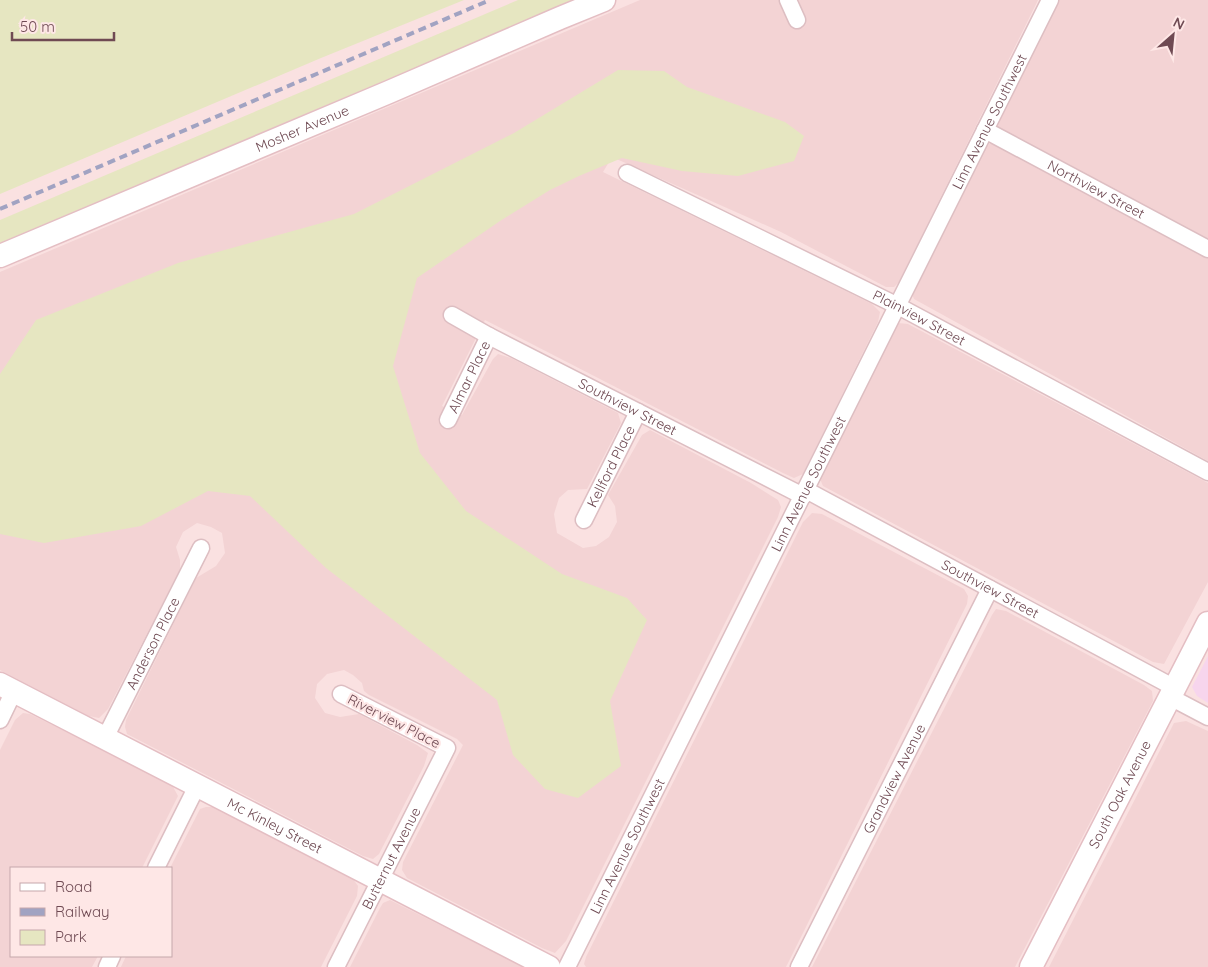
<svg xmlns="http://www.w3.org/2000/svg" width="1208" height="967" viewBox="0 0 1208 967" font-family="Quicksand,sans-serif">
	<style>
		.residential { fill: #f3d3d4 }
		.medical { fill: #f7d5ed }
		.green { fill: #e6e6c1 }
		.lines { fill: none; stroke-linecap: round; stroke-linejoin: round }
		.street-casing { stroke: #ddbec2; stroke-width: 19 }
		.secondary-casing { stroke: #e4bec3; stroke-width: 25 }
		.street { stroke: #fff; stroke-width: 16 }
		.secondary { stroke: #fff; stroke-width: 22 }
		.rail { stroke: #a1a3c2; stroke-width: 4; stroke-dasharray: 8 5; stroke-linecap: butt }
		.labels { text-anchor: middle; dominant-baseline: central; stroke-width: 4.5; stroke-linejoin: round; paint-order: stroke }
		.street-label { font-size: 14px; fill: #6f4a53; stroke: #fee7e6 }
	</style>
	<rect width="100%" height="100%" fill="#fae1e1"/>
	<!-- residential -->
	<path class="residential" d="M 640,0 L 1038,0 L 899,282 L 894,287 L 886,287 L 781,232 L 612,157 L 603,172 L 872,304 L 880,312 L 878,322 L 803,474 L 794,478 L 783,473 L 485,320 L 442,406 L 462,415 L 493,359 L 498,354 L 511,358 L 618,413 L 621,423 L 587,489 L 568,490 L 559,498 L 554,514 L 557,533 L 583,548 L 596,546 L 609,537 L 617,522 L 615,506 L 608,495 L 642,435 L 650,430 L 751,483 L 778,500 L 781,507 L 778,517 L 566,941 L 555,953 L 542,948 L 407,878 L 402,870 L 403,862 L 463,745 L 457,739 L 369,695 L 364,691 L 362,683 L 353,675 L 344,670 L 327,674 L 317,684 L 315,698 L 325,713 L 340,717 L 359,714 L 417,745 L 428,753 L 424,766 L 379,854 L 373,859 L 363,856 L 127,734 L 125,727 L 126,720 L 196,578 L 216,566 L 225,553 L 222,533 L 211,527 L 197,523 L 183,532 L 176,547 L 180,560 L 180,570 L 108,709 L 99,718 L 89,716 L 0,670 L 0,272 Z
		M 1059,0 L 1208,0 L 1208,239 L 999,130 L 997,125 Z
		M 992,143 L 1208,258 L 1208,461 L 914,299 L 912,294 L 983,151 L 987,145 Z
		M 898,323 L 908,324 L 1208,483 L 1208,582 L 1164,664 L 1153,662 L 823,486 L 820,479 L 823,473 L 893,328 Z
		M 812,513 L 822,514 L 964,589 L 968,596 L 967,604 L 786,967 L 586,967 L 584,964 L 586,957 L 803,522 Z
		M 996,609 L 1006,611 L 1144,685 L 1152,691 L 1153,701 L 1015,967 L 812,967 L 992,615 Z
		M 23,713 L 30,714 L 162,779 L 172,785 L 178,796 L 142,868 L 11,868 L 11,956 L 98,956 L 92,967 L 0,967 L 0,750 L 15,720 Z
		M 1186,721 L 1208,731 L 1208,967 L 1049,967 L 1174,723 Z
		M 206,807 L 214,807 L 353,879 L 358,886 L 357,896 L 321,967 L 121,967 L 126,956 L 171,956 L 171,868 L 170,868 L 200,809 Z
		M 390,900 L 524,967 L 350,967 L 380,908 L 383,903 Z"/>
	<!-- medical -->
	<path class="medical" d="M 1208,656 L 1208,703 L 1197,696 L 1192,687 Z"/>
	<!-- green -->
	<path class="green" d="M 0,0 L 464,0 L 321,58 L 0,194 Z
		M 518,0 L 576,0 L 0,243 L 0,220 Z
		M 618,70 L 664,71 L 687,87 L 785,122 L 804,136 L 794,161 L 738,176 L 682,171 L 622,158 L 579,176 L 550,190 L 500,221 L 417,278 L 393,366 L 420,453 L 466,511 L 562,574 L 627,598 L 647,620 L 610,701 L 621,766 L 578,798 L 545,789 L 513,755 L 497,700 L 326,568 L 250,496 L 208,491 L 141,526 L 44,543 L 0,534 L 0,374 L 36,320 L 178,263 L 354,214 L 514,133 Z"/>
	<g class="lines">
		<defs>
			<g id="street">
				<path d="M 788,0 L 797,20"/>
				<path id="s1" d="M 985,130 L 1208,249"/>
				<path id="s2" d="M 627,173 L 898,306 L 1208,472"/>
				<path id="s3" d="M 452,315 L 489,336 L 803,496"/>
				<path id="s4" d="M 448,420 L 489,336"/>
				<path id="s5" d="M 806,490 L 1175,688"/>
				<path id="s6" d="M 584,520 L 638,412"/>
				<path d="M 1170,697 L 1208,717"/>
				<path d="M 0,720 L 14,691"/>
				<path id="s7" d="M 105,738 L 201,548"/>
				<path d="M 156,868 L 197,786"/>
				<path d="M 107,967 L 112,956"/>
				<path id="s8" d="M 336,967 L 447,748 L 341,694"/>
				<path id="s9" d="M 567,967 L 1050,0"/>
				<path id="s10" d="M 799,967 L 990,589"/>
			</g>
			<g id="secondary">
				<path id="s11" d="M 0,256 L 389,92 L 560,18 L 604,0"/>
				<path id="s12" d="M 0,684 L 549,967"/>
				<path id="s13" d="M 1031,967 L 1208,623"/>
			</g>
		</defs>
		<!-- street casing -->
		<use href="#street" class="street-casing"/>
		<!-- secondary casing -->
		<use href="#secondary" class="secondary-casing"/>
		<!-- street -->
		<use href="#street" class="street"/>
		<!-- secondary -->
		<use href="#secondary" class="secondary"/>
		<!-- rail -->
		<path class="rail" d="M 0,209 L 490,0"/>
	</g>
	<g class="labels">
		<!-- street labels -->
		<g class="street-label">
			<text stroke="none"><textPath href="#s9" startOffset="945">Linn Avenue Southwest</textPath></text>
			<text stroke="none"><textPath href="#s11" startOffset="328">Mosher Avenue</textPath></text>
			<text stroke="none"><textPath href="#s1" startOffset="126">Northview Street</textPath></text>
			<text stroke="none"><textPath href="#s2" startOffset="326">Plainview Street</textPath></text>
			<text stroke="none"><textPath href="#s4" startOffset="48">Almar Place</textPath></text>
			<text stroke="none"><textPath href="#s3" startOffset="198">Southview Street</textPath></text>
			<text stroke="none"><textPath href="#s6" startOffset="60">Kellford Place</textPath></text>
			<text stroke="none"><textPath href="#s9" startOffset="540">Linn Avenue Southwest</textPath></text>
			<text stroke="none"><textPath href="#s5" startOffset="209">Southview Street</textPath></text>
			<text stroke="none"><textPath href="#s7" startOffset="106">Anderson Place</textPath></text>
			<text transform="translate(394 721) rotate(27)">Riverview Place</text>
			<text stroke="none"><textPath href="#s10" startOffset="211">Grandview Avenue</textPath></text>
			<text stroke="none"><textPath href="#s13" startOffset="194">South Oak Avenue</textPath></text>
			<text stroke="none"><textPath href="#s12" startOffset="309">Mc Kinley Street</textPath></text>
			<text stroke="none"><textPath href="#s9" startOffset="135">Linn Avenue Southwest</textPath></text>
			<text stroke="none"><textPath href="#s8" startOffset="122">Butternut Avenue</textPath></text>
		</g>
	</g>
	<!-- legend -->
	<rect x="10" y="867" width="162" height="90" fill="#fee7e6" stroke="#c5a8ab"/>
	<rect x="20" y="883" width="25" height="8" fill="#ffffff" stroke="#c5a8ab"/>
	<text x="55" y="892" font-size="15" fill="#6f4a53">Road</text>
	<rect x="20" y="908" width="25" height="8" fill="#a1a3c2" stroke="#c5a8ab"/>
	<text x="55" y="917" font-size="15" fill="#6f4a53">Railway</text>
	<rect x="20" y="930" width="25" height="15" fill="#e6e6c1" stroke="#c5a8ab"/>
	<text x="55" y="942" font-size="15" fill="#6f4a53">Park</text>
	<!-- north arrow -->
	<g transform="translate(1173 35) rotate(27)" stroke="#fee7e6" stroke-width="4" paint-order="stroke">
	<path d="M0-4L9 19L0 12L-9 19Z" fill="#6f4a53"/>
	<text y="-8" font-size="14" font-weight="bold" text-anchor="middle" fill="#6f4a53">N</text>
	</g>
	<!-- scale -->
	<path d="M12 32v8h102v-8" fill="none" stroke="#6f4a53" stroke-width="2.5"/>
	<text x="20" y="32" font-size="15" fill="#6f4a53" stroke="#fee7e6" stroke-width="4" paint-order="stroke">50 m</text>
</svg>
